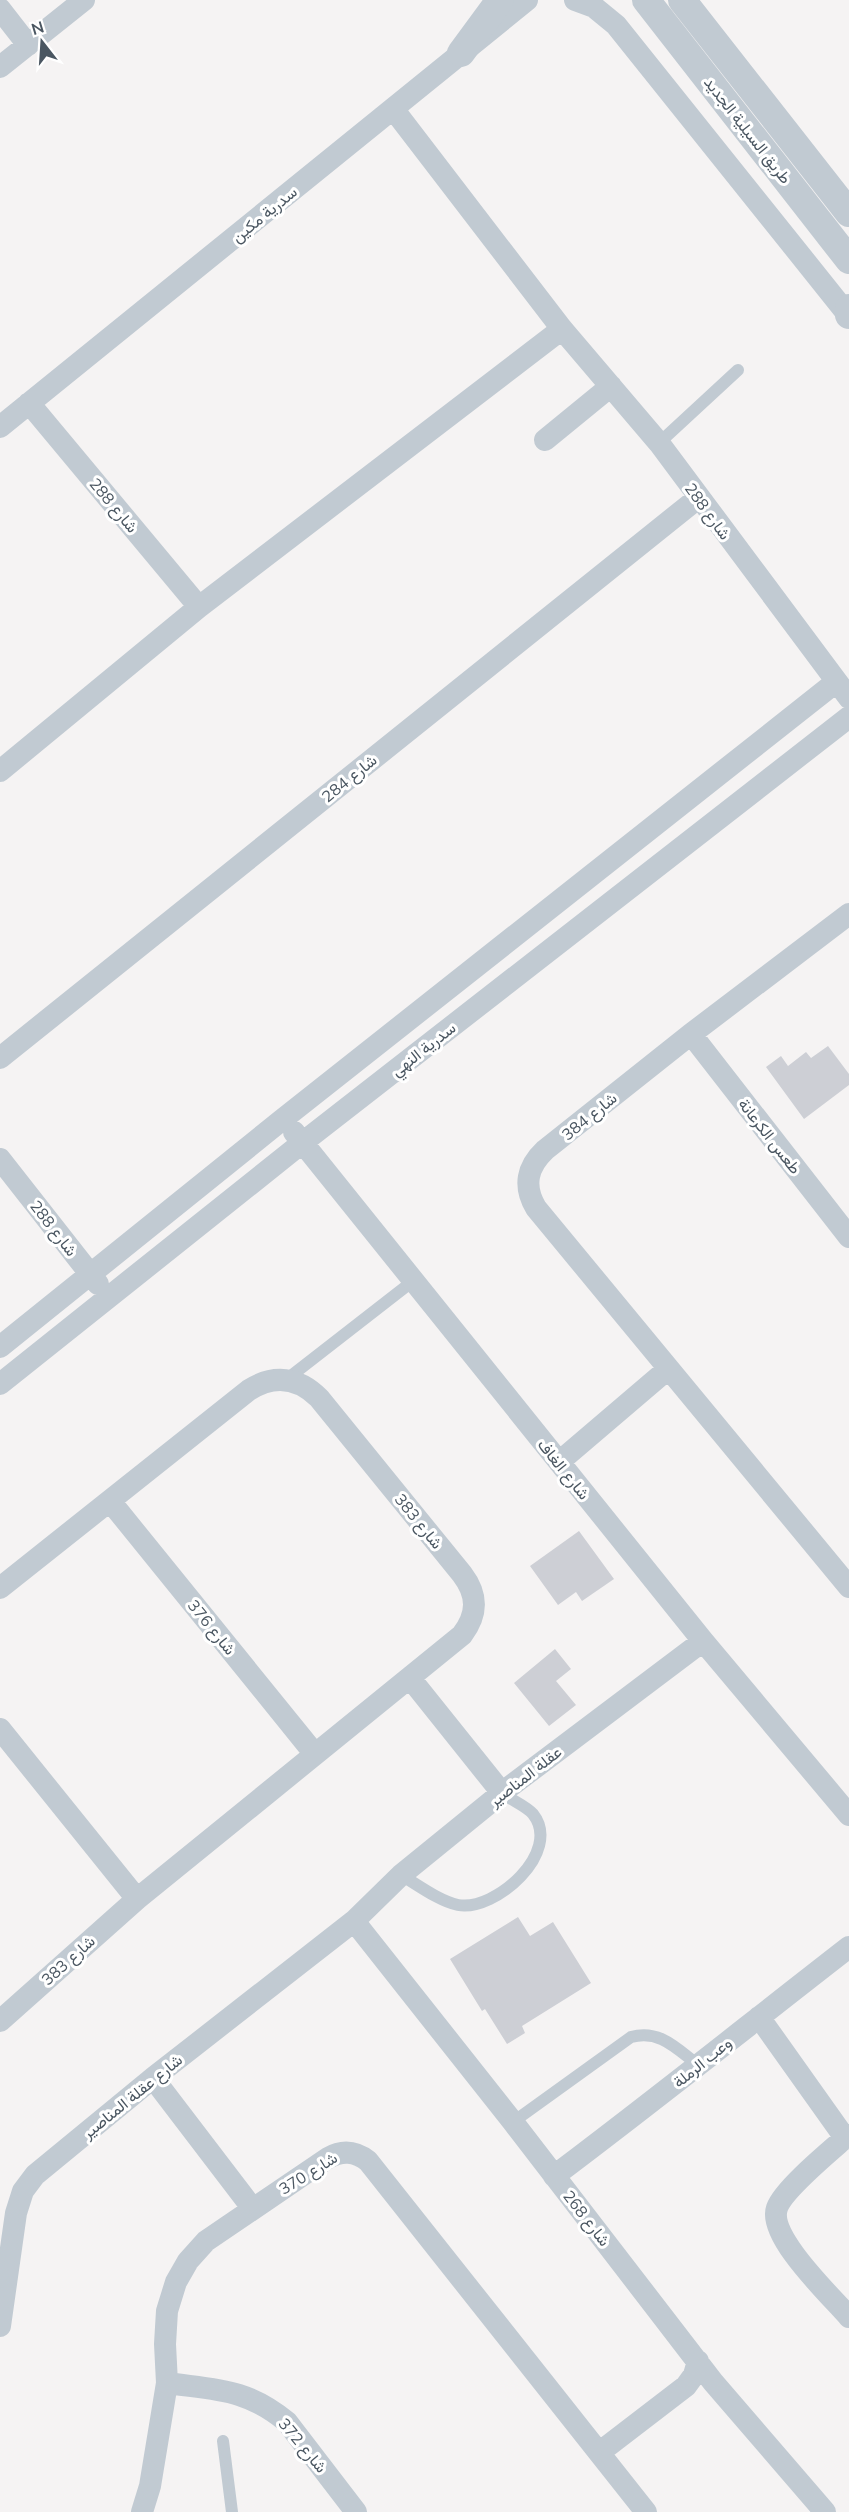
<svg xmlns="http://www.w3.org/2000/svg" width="849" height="2512" viewBox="0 0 849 2512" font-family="Mulish,Vazirmatn,sans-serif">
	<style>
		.building { fill: #cdcfd5 }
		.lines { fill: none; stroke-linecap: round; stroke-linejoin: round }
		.service { stroke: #c1cad2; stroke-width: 12 }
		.minor { stroke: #c1cad2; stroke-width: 22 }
		.tertiary { stroke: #c1cad2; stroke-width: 28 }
		.labels { text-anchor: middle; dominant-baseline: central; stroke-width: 6; stroke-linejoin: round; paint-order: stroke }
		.street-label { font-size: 16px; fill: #4a5661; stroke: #fff }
	</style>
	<rect width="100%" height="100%" fill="#f5f3f3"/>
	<!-- building -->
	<path class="building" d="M 828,1046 L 849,1074 L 849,1085 L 804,1119 L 766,1067 L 781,1056 L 788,1066 L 806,1052 L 811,1058 Z
		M 579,1531 L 614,1579 L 582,1601 L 576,1592 L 558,1605 L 530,1566 Z
		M 555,1649 L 571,1669 L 556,1681 L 576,1705 L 549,1726 L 514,1683 Z
		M 518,1917 L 530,1936 L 553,1922 L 591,1983 L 522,2026 L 525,2033 L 507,2044 L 485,2009 L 482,2011 L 450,1959 Z"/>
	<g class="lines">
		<!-- service -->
		<path class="service" d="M 659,443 L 738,370
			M 287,1379 L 413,1281
			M 401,1875 C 418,1885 439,1901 458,1905 C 495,1912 563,1852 533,1814 C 526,1806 511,1800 502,1793
			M 513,2122 L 631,2037 C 659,2029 676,2048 697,2064
			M 223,2441 L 232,2512"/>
		<!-- minor -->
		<path class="minor" d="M 575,0 L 594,7 L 616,25 L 849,316
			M 0,9 L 28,45
			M 0,67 L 84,0
			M 394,110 L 562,329 L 659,443 L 849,698
			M 29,403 L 199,607
			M 0,427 L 527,0
			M 545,440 L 611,386
			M 0,771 L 199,607 L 562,329
			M 849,914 L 691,1034 L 545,1150 C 527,1167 523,1186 536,1208 L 849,1587
			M 691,1034 L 849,1237
			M 0,1058 L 698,498
			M 294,1132 L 703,1641 L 849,1815
			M 0,1159 L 98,1284
			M 0,1347 L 283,1119 L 836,682
			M 0,1384 L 302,1143 L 849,717
			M 559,1462 L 668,1369
			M 110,1501 L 314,1753
			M 0,1588 L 249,1390 C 274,1374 298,1377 319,1398 L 462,1574 C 478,1595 478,1614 462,1635 L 137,1899 L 0,2021
			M 410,1678 L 502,1793
			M 0,1729 L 137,1899
			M 354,1921 L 513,2122 L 713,2382 L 825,2512
			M 759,2017 L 845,2138 L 849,2135
			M 153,2078 L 253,2209
			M 845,2138 C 829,2152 783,2190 777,2208 C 767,2236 831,2296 849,2317
			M 554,2176 C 654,2101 751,2023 849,1947
			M 0,2326 L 16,2213 L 23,2191 L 35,2175 L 153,2078 L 354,1921 L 401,1875 L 508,1788 L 703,1641
			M 167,2383 C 216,2390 246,2388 287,2422 L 356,2512
			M 600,2452 L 686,2386 L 694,2375 L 698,2361
			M 142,2512 L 150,2486 L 167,2383 L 165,2344 L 167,2311 L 176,2282 L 188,2261 L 206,2241 L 328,2158 C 342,2150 355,2151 368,2161 L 646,2512"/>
		<!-- tertiary -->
		<path class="tertiary" d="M 646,0 L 849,260
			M 682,0 L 849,213
			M 461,53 L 500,0
			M 849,308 L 849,315"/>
	</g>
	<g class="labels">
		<!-- street labels -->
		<g class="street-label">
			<text transform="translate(748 130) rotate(52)">طريق السيلية الجديد</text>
			<text transform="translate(264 214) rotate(-39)">سدرية مكين</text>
			<text transform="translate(114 505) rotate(50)">شارع 288</text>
			<text transform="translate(708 511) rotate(54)">شارع 288</text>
			<text transform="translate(349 778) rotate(-39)">شارع 284</text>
			<text transform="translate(423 1049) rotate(-38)">سدرية النهي</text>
			<text transform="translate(589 1116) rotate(-39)">شارع 384</text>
			<text transform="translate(770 1136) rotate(52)">طعس الكرعانة</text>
			<text transform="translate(54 1228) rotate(52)">شارع 288</text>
			<text transform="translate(564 1469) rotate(51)">شارع الغاف</text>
			<text transform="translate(419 1521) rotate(51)">شارع 383</text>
			<text transform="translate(212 1627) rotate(51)">شارع 376</text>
			<text transform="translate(525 1776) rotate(-38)">عقلة المناصير</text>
			<text transform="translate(68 1960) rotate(-42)">شارع 383</text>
			<text transform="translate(702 2062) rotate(-39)">وعب الرملة</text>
			<text transform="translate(132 2096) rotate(-39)">شارع عقلة المناصير</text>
			<text transform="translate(308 2173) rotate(-32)">شارع 370</text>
			<text transform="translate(587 2218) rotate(52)">شارع 268</text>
			<text transform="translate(303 2445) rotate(50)">شارع 372</text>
		</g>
	</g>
	<!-- north arrow -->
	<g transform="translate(42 42) rotate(343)" stroke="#ffffff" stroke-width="4.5" paint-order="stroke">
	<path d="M0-4.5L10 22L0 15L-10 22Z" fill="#4a5661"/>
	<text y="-9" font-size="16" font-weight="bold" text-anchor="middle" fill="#4a5661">N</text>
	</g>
</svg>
